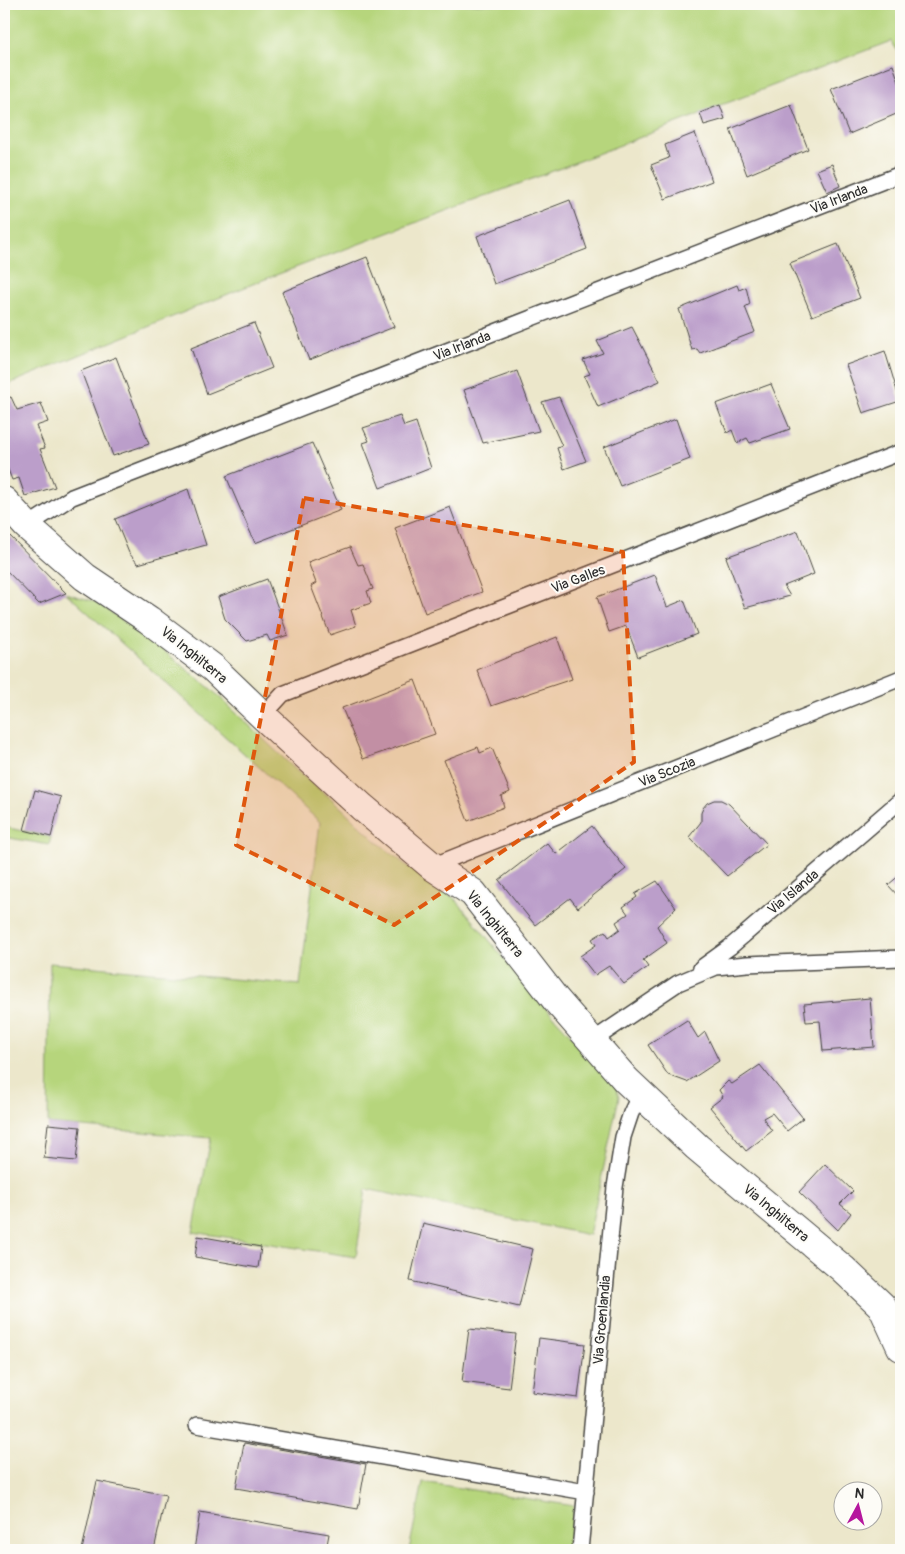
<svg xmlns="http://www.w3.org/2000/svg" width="905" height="1554" viewBox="0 0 905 1554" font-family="Pangolin,sans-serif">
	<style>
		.green { fill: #b6d57c; stroke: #708054 }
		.building { fill: #bb9eca }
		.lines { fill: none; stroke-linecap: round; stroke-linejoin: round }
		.lane-casing { stroke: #484743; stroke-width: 18 }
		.street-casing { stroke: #484743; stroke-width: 30 }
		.lane { stroke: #fff; stroke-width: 15 }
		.street { stroke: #fff; stroke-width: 28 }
		.marked { fill: #df570e; fill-opacity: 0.2; stroke: #df570e; stroke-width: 4; stroke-dasharray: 10 6; stroke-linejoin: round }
		.labels { text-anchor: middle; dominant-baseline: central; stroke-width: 4; stroke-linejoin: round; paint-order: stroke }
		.street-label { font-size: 14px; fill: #2b2b2b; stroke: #fdfcf7 }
	</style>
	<rect width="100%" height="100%" fill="#fdfcf7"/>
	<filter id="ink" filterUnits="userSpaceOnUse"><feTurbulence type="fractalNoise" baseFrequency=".02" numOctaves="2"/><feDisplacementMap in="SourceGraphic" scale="10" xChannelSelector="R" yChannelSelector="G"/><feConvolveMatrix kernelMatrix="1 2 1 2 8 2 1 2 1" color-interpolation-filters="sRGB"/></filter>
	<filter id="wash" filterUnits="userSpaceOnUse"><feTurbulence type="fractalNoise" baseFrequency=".0096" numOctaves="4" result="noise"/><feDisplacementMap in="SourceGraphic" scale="20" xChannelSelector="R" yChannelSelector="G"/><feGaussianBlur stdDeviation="1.12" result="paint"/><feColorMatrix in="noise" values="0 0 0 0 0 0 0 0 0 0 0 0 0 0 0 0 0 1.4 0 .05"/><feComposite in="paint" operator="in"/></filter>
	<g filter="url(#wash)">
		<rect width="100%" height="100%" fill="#ece7cb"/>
		<!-- green -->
		<path class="green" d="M 4,4 L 901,4 L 901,56 L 891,41 L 727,103 L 720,105 L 693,117 L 540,176 L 260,281 L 4,386 L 4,337 L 7,328 L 4,319 Z
			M 66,593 L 96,602 L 151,640 L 212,690 L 298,772 L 333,800 L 375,840 L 407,866 L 433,881 L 457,901 L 540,1002 L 614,1082 L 619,1097 L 589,1235 L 366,1189 L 356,1257 L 193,1232 L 211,1138 L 48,1124 L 50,963 L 300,985 L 320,822 Z
			M 4,827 L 51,837 L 49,845 L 4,837 Z
			M 423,1482 L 574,1506 L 569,1550 L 409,1550 Z"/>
		<g id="blocks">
			<!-- building -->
			<path class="building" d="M 893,65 L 901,88 L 901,112 L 849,134 L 831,89 Z
				M 720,105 L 725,119 L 704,125 L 700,113 Z
				M 791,105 L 808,149 L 747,175 L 730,129 Z
				M 695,133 L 712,181 L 665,199 L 651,165 L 669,158 L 665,145 Z
				M 832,164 L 840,186 L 827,192 L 817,170 Z
				M 570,200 L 587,249 L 494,284 L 477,236 Z
				M 838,244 L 860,298 L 812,316 L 790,263 Z
				M 367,257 L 394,327 L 309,360 L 282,292 Z
				M 737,285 L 739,290 L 746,287 L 750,304 L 745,307 L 755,332 L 700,353 L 697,349 L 692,350 L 679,309 Z
				M 254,323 L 272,368 L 207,394 L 191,348 Z
				M 632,327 L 660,381 L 598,407 L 584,376 L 590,374 L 583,360 L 603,353 L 597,341 Z
				M 885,351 L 900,401 L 863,413 L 846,365 Z
				M 116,357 L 149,444 L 113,456 L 81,371 Z
				M 517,371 L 539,431 L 483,443 L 464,390 Z
				M 771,384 L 790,429 L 750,443 L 747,438 L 737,443 L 732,430 L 727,433 L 716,404 Z
				M 11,397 L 17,410 L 41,403 L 48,422 L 36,426 L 45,448 L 40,449 L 55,487 L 25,496 L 19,478 L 12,480 L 4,459 L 4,399 Z
				M 559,397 L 586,461 L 564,469 L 557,448 L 562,446 L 542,402 Z
				M 400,416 L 404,426 L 416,422 L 431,468 L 380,488 L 363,443 L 369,441 L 363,428 Z
				M 676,419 L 690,459 L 620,486 L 604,447 Z
				M 312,443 L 341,510 L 255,543 L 226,476 Z
				M 188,489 L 206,545 L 138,564 L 129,553 L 115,519 Z
				M 450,507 L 482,592 L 425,613 L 395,528 Z
				M 4,530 L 66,593 L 39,604 L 4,568 Z
				M 798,531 L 814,574 L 784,586 L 790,596 L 745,608 L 726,557 Z
				M 350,547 L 358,565 L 363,564 L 373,589 L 367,591 L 371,603 L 351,610 L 356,626 L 330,635 L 311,586 L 316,583 L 308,562 Z
				M 655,575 L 667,607 L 684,600 L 697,634 L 638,657 L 626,626 L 609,632 L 597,597 Z
				M 267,579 L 288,635 L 270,641 L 267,635 L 247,641 L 225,619 L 218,597 Z
				M 557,637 L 572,679 L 491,706 L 477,670 Z
				M 415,680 L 435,734 L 363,759 L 342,708 Z
				M 478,747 L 480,753 L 492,748 L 510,792 L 501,796 L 504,807 L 468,821 L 444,760 Z
				M 35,790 L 61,797 L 51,837 L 24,830 Z
				M 714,800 L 721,800 L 729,804 L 767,844 L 727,876 L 689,837 L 701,822 L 701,813 L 703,808 L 707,803 Z
				M 592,826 L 626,869 L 578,908 L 570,898 L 535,925 L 499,880 L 547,843 L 556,854 Z
				M 901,874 L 901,899 L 888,885 Z
				M 657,881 L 676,908 L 657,926 L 667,943 L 643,960 L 648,967 L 624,984 L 609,966 L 595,975 L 580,956 L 596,945 L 592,939 L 605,931 L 609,937 L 620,929 L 616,922 L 628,914 L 623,907 L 637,897 L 635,894 Z
				M 870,998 L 874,1047 L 823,1051 L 820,1021 L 806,1022 L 804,1004 Z
				M 687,1020 L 698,1038 L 705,1032 L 719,1061 L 687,1082 L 668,1075 L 648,1045 Z
				M 760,1065 L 803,1118 L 787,1131 L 772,1113 L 763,1118 L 772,1131 L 746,1151 L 710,1107 L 723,1097 L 719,1090 L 728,1081 L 732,1084 Z
				M 48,1124 L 80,1127 L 76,1161 L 44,1158 Z
				M 825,1164 L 853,1191 L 840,1204 L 851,1213 L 838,1230 L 799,1192 Z
				M 423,1223 L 533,1249 L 519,1307 L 410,1281 Z
				M 198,1236 L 261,1247 L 258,1268 L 195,1257 Z
				M 469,1329 L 516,1334 L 509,1388 L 462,1382 Z
				M 539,1338 L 585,1344 L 578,1398 L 532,1392 Z
				M 244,1443 L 366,1464 L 358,1509 L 236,1488 Z
				M 97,1481 L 166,1495 L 154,1550 L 82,1550 Z
				M 200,1512 L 329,1534 L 326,1550 L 194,1550 Z"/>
		</g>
	</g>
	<g filter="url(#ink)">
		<use href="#blocks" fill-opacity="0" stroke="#484743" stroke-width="1"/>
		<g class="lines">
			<defs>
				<path id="lane" d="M 27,526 L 72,497 L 901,174
					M 263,716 L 283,694 L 901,452
					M 432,866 L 901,678
					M 701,968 L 730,947 L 901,800
					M 592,1041 L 678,983 L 716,967 L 747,964 L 901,958
					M 197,1425 L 586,1492
					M 580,1550 L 615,1187 L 623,1137 L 631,1113 L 640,1094"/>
				<path id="street" d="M 4,501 L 27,526 L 85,577 L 149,620 L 213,668 L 263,716 L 362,807 L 432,866 L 473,893 L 556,1000 L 626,1080 L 697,1147 L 843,1269 L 882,1306 L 901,1347"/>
			</defs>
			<!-- lane casing -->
			<use href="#lane" class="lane-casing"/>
			<!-- street casing -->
			<use href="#street" class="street-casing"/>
			<!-- lane -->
			<use href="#lane" class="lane"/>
			<!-- street -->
			<use href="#street" class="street"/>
		</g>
	</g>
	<!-- marked area -->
	<path class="marked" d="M 304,498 L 623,552 L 634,762 L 394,925 L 236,845 Z"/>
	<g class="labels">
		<!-- street labels -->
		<g class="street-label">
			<text transform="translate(839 199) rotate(-21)">Via Irlanda</text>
			<text transform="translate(462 346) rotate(-21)">Via Irlanda</text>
			<text transform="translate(578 579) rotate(-21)">Via Galles</text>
			<text transform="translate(194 655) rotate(39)">Via Inghilterra</text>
			<text transform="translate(667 772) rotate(-22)">Via Scozia</text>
			<text transform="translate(793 892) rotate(-40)">Via Islanda</text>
			<text transform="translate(495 924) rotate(51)">Via Inghilterra</text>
			<text transform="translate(776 1213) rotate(40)">Via Inghilterra</text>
			<text transform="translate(602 1320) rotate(-85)">Via Groenlandia</text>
		</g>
	</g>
	<!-- margin -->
	<rect width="905" height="1554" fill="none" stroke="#fdfcf7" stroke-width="20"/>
	<!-- north arrow -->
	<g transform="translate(858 1506) rotate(7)"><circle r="24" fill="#fdfcf7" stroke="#a9a8a5"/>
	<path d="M0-4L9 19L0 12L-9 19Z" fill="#b5179e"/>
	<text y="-8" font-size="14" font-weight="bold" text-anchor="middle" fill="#2b2b2b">N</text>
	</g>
</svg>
